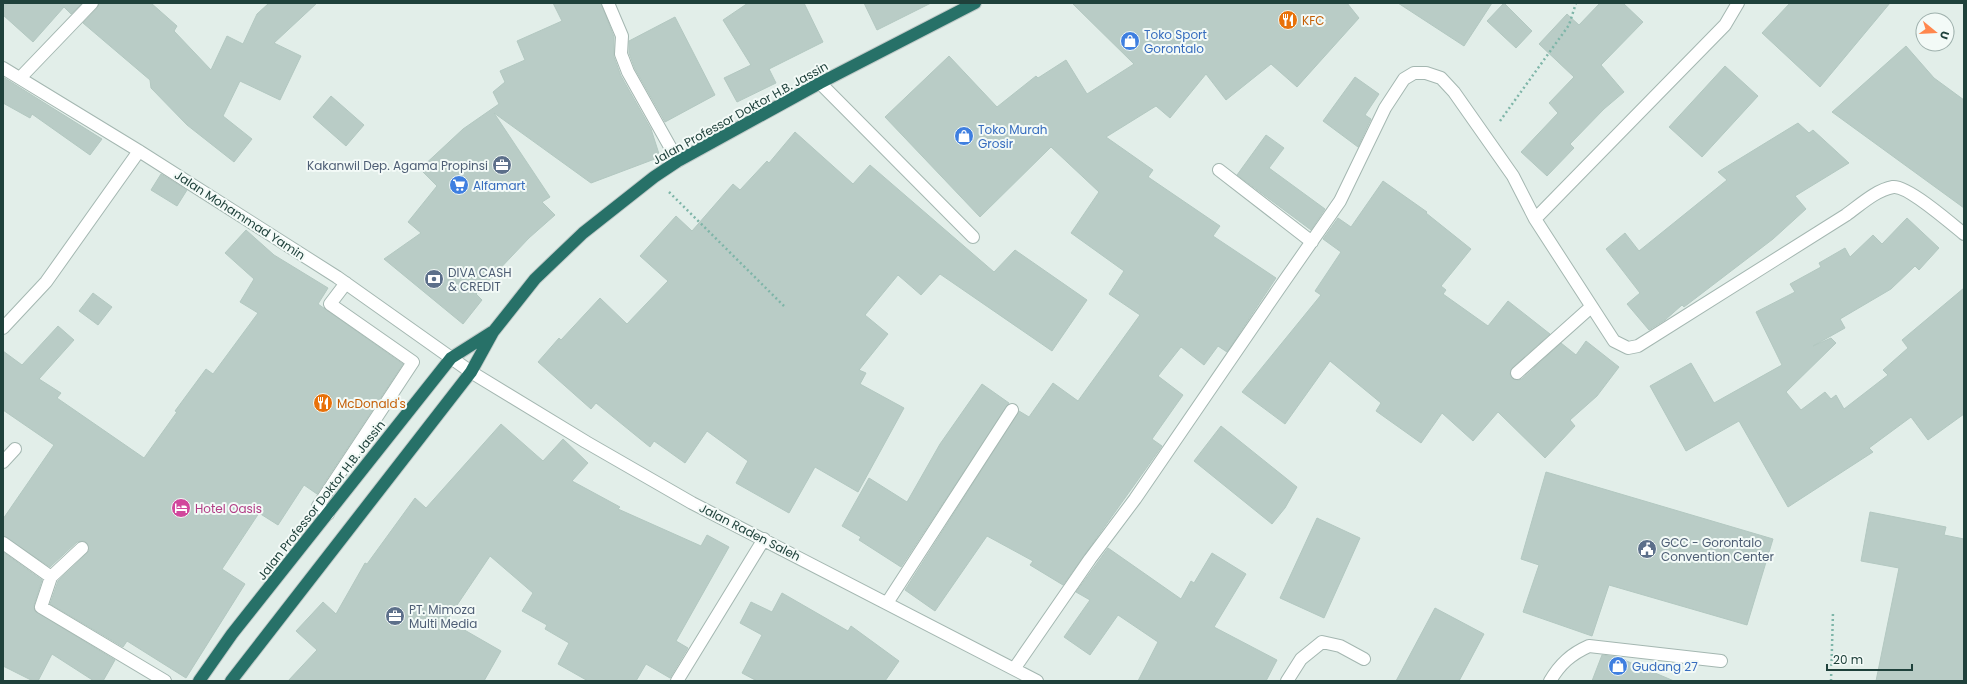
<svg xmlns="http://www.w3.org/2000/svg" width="1967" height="684" viewBox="0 0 1967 684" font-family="Poppins,sans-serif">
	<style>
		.building { fill: #b9ccc6; stroke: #b3c8c1 }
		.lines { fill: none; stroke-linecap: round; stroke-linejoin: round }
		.minor-casing { stroke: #a4b7b1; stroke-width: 14 }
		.highway-casing { stroke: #c0cac8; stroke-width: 14 }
		.path { stroke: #7eb5a8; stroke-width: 2.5; stroke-dasharray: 2 3; stroke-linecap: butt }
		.minor { stroke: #fff; stroke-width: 12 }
		.highway { stroke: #277168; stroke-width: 12 }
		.labels { text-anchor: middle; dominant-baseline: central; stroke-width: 4; stroke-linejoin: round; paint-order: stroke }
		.food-label { font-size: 12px; fill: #c56008; stroke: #f3faf7; text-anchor: start }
		.shop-label { font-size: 12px; fill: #366cbe; stroke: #f3faf7; text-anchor: start }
		.street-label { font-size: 12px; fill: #1f413b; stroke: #f3faf7 }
		.service-label { font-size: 12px; fill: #4e5e75; stroke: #f3faf7; text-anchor: start }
		.hotel-label { font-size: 12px; fill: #b23c85; stroke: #f3faf7; text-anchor: start }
	</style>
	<rect width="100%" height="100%" fill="#e2eee9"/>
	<!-- building -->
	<path class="building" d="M 3,3 L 82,3 L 71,14 L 64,7 L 33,42 L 3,15 Z
		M 99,3 L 151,3 L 177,26 L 174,31 L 211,70 L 227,36 L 243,44 L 257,14 L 269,3 L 317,3 L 274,43 L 301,56 L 280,100 L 240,81 L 223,116 L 252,139 L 234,162 L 187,125 L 151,88 L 150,80 L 83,23 L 97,8 Z
		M 553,3 L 601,3 L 614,37 L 614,57 L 621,76 L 651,129 L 660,157 L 591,183 L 494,113 L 550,197 L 542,202 L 555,215 L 529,238 L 476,294 L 482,300 L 463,324 L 384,259 L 421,233 L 408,222 L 437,186 L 420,169 L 463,129 L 499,104 L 493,92 L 505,82 L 500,71 L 525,60 L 517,41 L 562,21 Z
		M 748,3 L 804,3 L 823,42 L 769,69 L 776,83 L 737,102 L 724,78 L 751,65 L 723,20 Z
		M 864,3 L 931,3 L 877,30 Z
		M 1072,3 L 1347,3 L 1359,18 L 1297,87 L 1271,64 L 1226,100 L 1206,74 L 1170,118 L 1156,106 L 1106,137 L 1153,170 L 1148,177 L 1220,226 L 1213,236 L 1276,278 L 1227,352 L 1218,346 L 1204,365 L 1181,347 L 1158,376 L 1183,395 L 1152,439 L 1162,446 L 1063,585 L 1030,565 L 1033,561 L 987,536 L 935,611 L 905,590 L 1019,411 L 1029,417 L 1053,383 L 1078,401 L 1140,315 L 1109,294 L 1124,271 L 1071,233 L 1099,192 L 1051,147 L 980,217 L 885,117 L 949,56 L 997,107 L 1036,76 L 1038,78 L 1066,60 L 1087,94 L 1134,64 Z
		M 1398,3 L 1492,3 L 1464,46 Z
		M 1504,3 L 1532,31 L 1516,48 L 1487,21 Z
		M 1600,3 L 1623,3 L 1643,22 L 1601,65 L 1624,92 L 1604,109 L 1570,144 L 1574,148 L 1547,176 L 1521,152 L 1558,113 L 1549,103 L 1574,77 L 1539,44 L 1567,14 L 1579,25 Z
		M 1790,3 L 1890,3 L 1820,87 L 1762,33 Z
		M 675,17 L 715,95 L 665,122 L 635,69 L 629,53 L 629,41 Z
		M 1906,46 L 1934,78 L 1964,100 L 1964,208 L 1832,112 Z
		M 1725,66 L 1758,96 L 1702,157 L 1669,127 Z
		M 3,77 L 102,139 L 90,155 L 32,114 L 30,118 L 3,103 Z
		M 1355,77 L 1379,94 L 1365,115 L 1371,119 L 1358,147 L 1323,121 Z
		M 331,96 L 364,125 L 346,146 L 313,117 Z
		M 1798,123 L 1809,133 L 1813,130 L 1849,163 L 1795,196 L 1806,209 L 1773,239 L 1684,307 L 1682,305 L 1665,320 L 1649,330 L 1627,304 L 1640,293 L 1606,249 L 1625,233 L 1639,251 L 1727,180 L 1718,172 Z
		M 795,132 L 853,184 L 870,165 L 994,272 L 1015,250 L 1087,300 L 1052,351 L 940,274 L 921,295 L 898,275 L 865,315 L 888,334 L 859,370 L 866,373 L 860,384 L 904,408 L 858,492 L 815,467 L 789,513 L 736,483 L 748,461 L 707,431 L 685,463 L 654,441 L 650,447 L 596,403 L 591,409 L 538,362 L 559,338 L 561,340 L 600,298 L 627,324 L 668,281 L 640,256 L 676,216 L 692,231 L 733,184 L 740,190 L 767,161 L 769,163 Z
		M 1266,135 L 1284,148 L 1269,168 L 1325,209 L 1311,230 L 1237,175 Z
		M 161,174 L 187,190 L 177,206 L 151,190 Z
		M 1383,181 L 1427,212 L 1426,213 L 1471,249 L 1441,286 L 1446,290 L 1443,294 L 1488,326 L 1508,301 L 1550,334 L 1512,368 L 1510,374 L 1512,378 L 1518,380 L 1522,379 L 1561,343 L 1576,355 L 1586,341 L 1619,367 L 1597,396 L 1570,420 L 1575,426 L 1545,458 L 1498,412 L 1473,441 L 1442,413 L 1421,443 L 1376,411 L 1381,403 L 1330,361 L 1285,424 L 1242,392 L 1321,295 L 1315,291 L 1341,252 L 1323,239 L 1338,218 L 1351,227 Z
		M 1907,218 L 1939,248 L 1919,270 L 1915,266 L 1891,289 L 1840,319 L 1845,328 L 1813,346 L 1831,338 L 1836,343 L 1786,392 L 1801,410 L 1825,392 L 1831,399 L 1836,395 L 1844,409 L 1888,375 L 1883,370 L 1908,348 L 1902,340 L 1964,288 L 1964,414 L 1928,440 L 1911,417 L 1869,448 L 1873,452 L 1788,507 L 1739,421 L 1686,451 L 1650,386 L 1691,363 L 1714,403 L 1782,365 L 1756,312 L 1795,292 L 1790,284 L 1821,267 L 1819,263 L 1845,248 L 1850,257 L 1873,235 L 1882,244 Z
		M 246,230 L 274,255 L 328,288 L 318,304 L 403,364 L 317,494 L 304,485 L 278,525 L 259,513 L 222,569 L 245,584 L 186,678 L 127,641 L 123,647 L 50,604 L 58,581 L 89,551 L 87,543 L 84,541 L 77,542 L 50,567 L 3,536 L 3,519 L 54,445 L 3,410 L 3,351 L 22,365 L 58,326 L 74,340 L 39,379 L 61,393 L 57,398 L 144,458 L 177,412 L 175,411 L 206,369 L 213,374 L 258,313 L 240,302 L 254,279 L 225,253 Z
		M 93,293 L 112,307 L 98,325 L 79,311 Z
		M 982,384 L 1009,403 L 901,567 L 859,540 L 861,537 L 842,526 L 869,478 L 907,502 L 940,444 Z
		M 501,424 L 543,461 L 563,439 L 588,463 L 572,481 L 620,507 L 618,509 L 701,546 L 707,535 L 729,547 L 676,641 L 688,648 L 670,678 L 646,664 L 636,681 L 588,681 L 558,664 L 569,643 L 545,629 L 547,625 L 522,611 L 533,593 L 490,556 L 447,620 L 501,651 L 484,681 L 288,681 L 317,650 L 296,631 L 323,602 L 336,614 L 365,563 L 367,564 L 415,498 L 426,508 Z
		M 1221,426 L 1297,487 L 1285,508 L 1272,524 L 1194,461 Z
		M 1546,472 L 1773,539 L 1747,625 L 1609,585 L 1592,636 L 1523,612 L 1539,565 L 1521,559 Z
		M 1870,512 L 1946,527 L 1944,535 L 1964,539 L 1964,681 L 1876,681 L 1899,568 L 1861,561 Z
		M 1317,518 L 1360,538 L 1324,618 L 1280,598 Z
		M 1108,548 L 1181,599 L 1191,581 L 1194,583 L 1212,553 L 1246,574 L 1214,627 L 1277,660 L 1266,681 L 1138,681 L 1158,642 L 1118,615 L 1090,655 L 1064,637 L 1090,600 L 1076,592 Z
		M 3,552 L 42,580 L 34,605 L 35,611 L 115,660 L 103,681 L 94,681 L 52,654 L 38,681 L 33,681 L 3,666 Z
		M 782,593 L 848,631 L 851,626 L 899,661 L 885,681 L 757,681 L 742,673 L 762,635 L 740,623 L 751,602 L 772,612 Z
		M 1435,608 L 1484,634 L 1459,681 L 1396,681 Z
		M 1602,655 L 1617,657 L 1674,681 L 1592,681 Z"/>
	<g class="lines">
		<defs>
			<path id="minor" d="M 608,3 L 622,36 L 621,54 L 628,72 L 678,161
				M 3,68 L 139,151 L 337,277 L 471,372 L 586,442 L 692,503 L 1037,681
				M 20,78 L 92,3
				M 820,83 L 973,237
				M 1219,170 L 1312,242
				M 1535,219 L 1725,25 L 1738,3
				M 3,328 L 46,282 L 139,151
				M 1517,373 L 1591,307
				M 3,462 L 15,449
				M 328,514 L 318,506 L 413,362 L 330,304 L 346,283
				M 3,543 L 51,577 L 41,607 L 165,681
				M 51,577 L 82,548
				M 887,603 L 1012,410
				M 1014,669 L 1090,559 L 1135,499 L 1278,290 L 1340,201 L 1385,108 L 1404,79 L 1414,73 L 1426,73 L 1441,78 L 1454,92 L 1513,176 L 1535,219 L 1614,341 L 1628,348 L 1638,346 L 1846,215 C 1860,205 1876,190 1893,187 C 1907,185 1952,224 1964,234
				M 677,681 L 764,539
				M 1287,681 L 1301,659 L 1322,642 L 1340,646 L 1364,659
				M 1550,681 C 1560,664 1571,654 1589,646 L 1721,661"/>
			<path id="highway" d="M 199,681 L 232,634 L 451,358 L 492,332
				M 231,681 L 471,372 L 493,332 L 535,279 L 583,233 L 654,177 L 678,161 L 820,83 L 975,3"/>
		</defs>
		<!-- minor casing -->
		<use href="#minor" class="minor-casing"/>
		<!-- highway casing -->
		<use href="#highway" class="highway-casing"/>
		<!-- path -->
		<path class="path" d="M 1500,121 L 1569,25 L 1576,3
			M 669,192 L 784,306
			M 1831,681 L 1833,612"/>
		<!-- minor -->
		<use href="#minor" class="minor"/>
		<!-- highway -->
		<use href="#highway" class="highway"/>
	</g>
	<!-- icons -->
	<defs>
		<symbol id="restaurant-disc" viewBox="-11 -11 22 22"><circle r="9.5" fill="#e8710a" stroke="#f3faf7"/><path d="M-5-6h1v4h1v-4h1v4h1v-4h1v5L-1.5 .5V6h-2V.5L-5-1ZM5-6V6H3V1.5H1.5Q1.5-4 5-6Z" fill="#fff"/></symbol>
		<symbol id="shop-disc" viewBox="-11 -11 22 22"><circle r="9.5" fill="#3f7fe0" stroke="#f3faf7"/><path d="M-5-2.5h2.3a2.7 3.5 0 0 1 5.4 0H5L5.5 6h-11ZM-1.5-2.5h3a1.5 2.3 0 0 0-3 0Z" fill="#fff"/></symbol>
		<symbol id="office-disc" viewBox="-11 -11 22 22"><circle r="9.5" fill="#5c6f8a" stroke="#f3faf7"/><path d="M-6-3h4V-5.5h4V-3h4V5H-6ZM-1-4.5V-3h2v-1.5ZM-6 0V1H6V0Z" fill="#fff"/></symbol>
		<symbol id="supermarket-disc" viewBox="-11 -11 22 22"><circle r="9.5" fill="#3f7fe0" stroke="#f3faf7"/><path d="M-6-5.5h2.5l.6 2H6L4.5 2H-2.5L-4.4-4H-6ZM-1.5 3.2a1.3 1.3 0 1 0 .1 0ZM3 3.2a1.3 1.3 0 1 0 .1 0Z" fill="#fff"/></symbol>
		<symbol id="bank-disc" viewBox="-11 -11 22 22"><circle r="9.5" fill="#5c6f8a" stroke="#f3faf7"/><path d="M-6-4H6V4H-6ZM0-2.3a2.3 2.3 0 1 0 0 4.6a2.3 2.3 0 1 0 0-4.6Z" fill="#fff"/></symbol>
		<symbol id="hotel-disc" viewBox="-11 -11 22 22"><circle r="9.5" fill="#d1479c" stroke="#f3faf7"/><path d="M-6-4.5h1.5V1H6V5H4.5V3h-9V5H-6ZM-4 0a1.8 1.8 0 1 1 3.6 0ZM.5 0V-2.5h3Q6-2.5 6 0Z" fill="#fff"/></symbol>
		<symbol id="civic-disc" viewBox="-11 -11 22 22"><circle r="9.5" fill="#5c6f8a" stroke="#f3faf7"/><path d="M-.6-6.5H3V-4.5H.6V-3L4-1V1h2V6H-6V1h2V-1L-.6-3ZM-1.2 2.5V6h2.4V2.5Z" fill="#fff"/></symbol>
	</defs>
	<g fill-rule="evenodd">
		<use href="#restaurant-disc" x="1277" y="9" width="22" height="22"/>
		<use href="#shop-disc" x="1119" y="30" width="22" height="22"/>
		<use href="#shop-disc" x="953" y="125" width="22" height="22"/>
		<use href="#office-disc" x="491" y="154" width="22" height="22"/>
		<use href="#supermarket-disc" x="448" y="174" width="22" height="22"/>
		<use href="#bank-disc" x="423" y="268" width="22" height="22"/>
		<use href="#restaurant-disc" x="312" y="392" width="22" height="22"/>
		<use href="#hotel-disc" x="170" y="497" width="22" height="22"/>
		<use href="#civic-disc" x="1636" y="538" width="22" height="22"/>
		<use href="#office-disc" x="384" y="605" width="22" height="22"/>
		<use href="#shop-disc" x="1607" y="655" width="22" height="22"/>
	</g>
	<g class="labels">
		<!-- food labels -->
		<g class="food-label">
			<text x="1302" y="20">KFC</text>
			<text x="337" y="403">McDonald's</text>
		</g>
		<!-- shop labels -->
		<g class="shop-label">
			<text x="1144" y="34">Toko Sport<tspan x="1144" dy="14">Gorontalo</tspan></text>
			<text x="978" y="129">Toko Murah<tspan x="978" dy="14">Grosir</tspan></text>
			<text x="473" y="185">Alfamart</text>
			<text x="1632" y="666">Gudang 27</text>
		</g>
		<!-- street labels -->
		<g class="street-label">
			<text transform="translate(740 113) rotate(-29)">Jalan Professor Doktor H.B. Jassin</text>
			<text transform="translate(240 215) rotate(33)">Jalan Mohammad Yamin</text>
			<text transform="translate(321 500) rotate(-52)">Jalan Professor Doktor H.B. Jassin</text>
			<text transform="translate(750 532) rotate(27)">Jalan Raden Saleh</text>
		</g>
		<!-- service labels -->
		<g class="service-label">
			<text x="488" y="165" text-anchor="end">Kakanwil Dep. Agama Propinsi</text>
			<text x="448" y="272">DIVA CASH<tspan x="448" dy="14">&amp; CREDIT</tspan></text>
			<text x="1661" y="542">GCC - Gorontalo<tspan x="1661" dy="14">Convention Center</tspan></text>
			<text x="409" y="609">PT. Mimoza<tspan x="409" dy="14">Multi Media</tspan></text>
		</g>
		<!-- hotel labels -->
		<g class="hotel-label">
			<text x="195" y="508">Hotel Oasis</text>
		</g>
	</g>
	<!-- border -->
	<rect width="1967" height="684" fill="none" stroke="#1f413b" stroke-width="8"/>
	<!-- north arrow -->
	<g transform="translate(1935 32) rotate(108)"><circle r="19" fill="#f3faf7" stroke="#9eb0ac"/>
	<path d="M0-3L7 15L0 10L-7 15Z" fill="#ff874e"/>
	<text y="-6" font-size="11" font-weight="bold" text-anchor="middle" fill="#1f413b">U</text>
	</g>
	<!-- scale -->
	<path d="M1827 664v6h85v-6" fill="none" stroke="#1f413b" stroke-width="2"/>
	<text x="1833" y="664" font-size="12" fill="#1f413b" stroke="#f3faf7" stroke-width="3" paint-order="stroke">20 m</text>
</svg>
